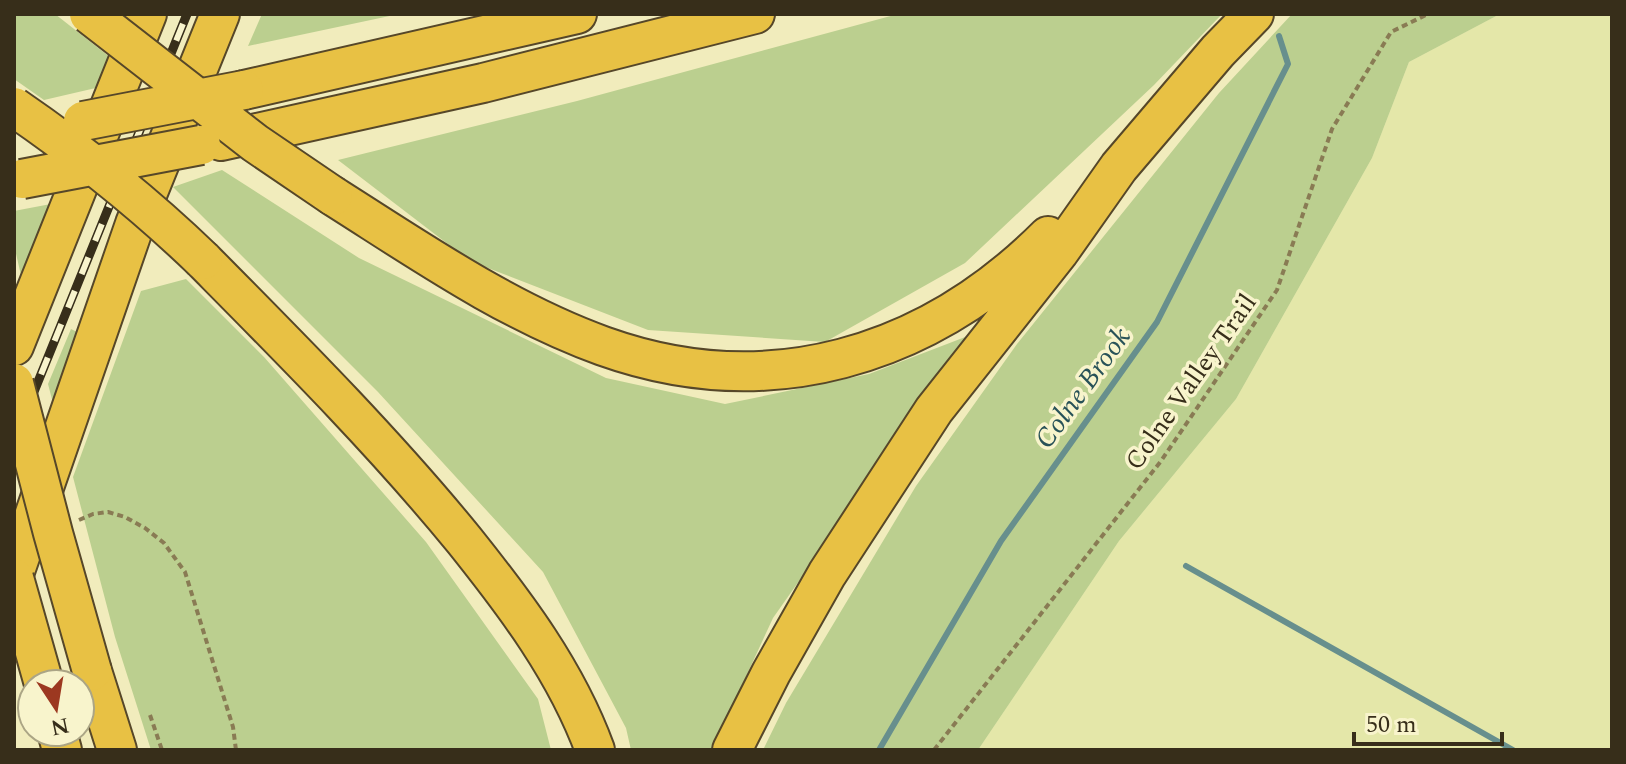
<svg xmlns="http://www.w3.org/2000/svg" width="1626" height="764" viewBox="0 0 1626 764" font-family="Spectral,serif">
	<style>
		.farmland { fill: #e4e7a9 }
		.green { fill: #bbcf8f }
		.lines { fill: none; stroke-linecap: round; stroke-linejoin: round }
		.stream { stroke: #678f8d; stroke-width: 6 }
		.motorway-casing { stroke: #564729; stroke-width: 42 }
		.path { stroke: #897b54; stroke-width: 4; stroke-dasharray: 6 4; stroke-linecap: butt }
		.motorway { stroke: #e8c144; stroke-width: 38 }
		.rail-casing { stroke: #372e1a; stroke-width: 9 }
		.rail { stroke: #f8f4cc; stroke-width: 6; stroke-dasharray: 18; stroke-linecap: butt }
		.motorway-bridge-casing { stroke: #564729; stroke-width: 42; stroke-linecap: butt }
		.motorway-bridge { stroke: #e8c144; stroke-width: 38 }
		.labels { text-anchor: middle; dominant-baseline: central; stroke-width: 7; stroke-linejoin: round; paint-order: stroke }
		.street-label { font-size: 26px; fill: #372e1a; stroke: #f8f4cc }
		.water-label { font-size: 28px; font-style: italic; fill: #285258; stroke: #f8f4cc }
	</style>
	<rect width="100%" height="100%" fill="#f1ecbc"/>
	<!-- farmland -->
	<path class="farmland" d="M 1500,14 L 1612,14 L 1612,750 L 978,750 L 1119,541 L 1236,399 L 1372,158 L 1409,62 Z"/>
	<!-- green -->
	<path class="green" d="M 14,14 L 55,14 L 111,58 L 100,87 L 44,100 L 14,79 Z
		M 262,14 L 399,14 L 248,46 Z
		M 898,14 L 1222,14 L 1154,85 L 965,263 L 825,342 L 648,330 L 470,261 L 338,160 L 577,101 Z
		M 1292,14 L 1500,14 L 1409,62 L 1372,158 L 1236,399 L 1119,541 L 978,750 L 763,750 L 786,703 L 916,486 L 1017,344 L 1219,93 Z
		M 222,170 L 359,258 L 606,378 L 725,404 L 869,374 L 973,334 L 773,618 L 712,750 L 631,750 L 626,728 L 543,572 L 378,392 L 173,187 Z
		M 56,203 L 23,284 L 14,245 L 14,211 Z
		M 186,279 L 264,357 L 426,542 L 538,699 L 551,750 L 151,750 L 115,637 L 73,477 L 141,291 Z
		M 71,329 L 79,333 L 54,407 L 48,384 Z"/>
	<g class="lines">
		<!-- stream -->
		<path class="stream" d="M 1186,566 L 1513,750
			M 879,750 L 1001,541 L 1157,322 L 1288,64 L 1279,36"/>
		<defs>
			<path id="motorway" d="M 244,90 L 577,14
				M 221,141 L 483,83 L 755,14
				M 333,196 C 420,251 506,311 603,346 C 768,405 927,357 1048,236
				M 203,260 C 293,351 383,441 464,540 C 516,605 566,671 595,750
				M 14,346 L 147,14
				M 14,574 L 135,224 L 220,14
				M 92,671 L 117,750
				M 57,732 L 62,750
				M 732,750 L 771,673 L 827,574 L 934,410 L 1059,252 L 1119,167 L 1218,51 L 1254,14"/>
		</defs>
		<!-- motorway casing -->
		<use href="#motorway" class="motorway-casing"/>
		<!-- path -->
		<path class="path" d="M 79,520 L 93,514 L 108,512 L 125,517 L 145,528 L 164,543 L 185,572 L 233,727 L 236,750
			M 150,715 L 162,750
			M 934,750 L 1161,461 L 1277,290 L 1332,129 L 1391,32 L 1428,14"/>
		<!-- motorway -->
		<use href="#motorway" class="motorway"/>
		<defs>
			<path id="rail" d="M 14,441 L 187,14"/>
		</defs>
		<!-- rail casing -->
		<use href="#rail" class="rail-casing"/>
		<!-- rail -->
		<use href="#rail" class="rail"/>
		<defs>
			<path id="motorway-bridge" d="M 89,14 L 255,143 L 333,196
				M 14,107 C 81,153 145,204 203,260
				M 83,121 L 244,90
				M 22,179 L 201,145
				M 14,383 L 53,533 L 92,671
				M 14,578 L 44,684"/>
		</defs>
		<!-- motorway-bridge casing -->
		<use href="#motorway-bridge" class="motorway-bridge-casing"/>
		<!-- motorway-bridge -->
		<use href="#motorway-bridge" class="motorway-bridge"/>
	</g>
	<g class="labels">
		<!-- street labels -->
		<g class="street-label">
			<text transform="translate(1191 382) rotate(-55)">Colne Valley Trail</text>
		</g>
		<!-- water labels -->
		<g class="water-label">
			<text transform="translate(1083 388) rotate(-54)">Colne Brook</text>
		</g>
	</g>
	<!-- border -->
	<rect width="1626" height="764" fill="none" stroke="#372e1a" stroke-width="32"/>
	<!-- north arrow -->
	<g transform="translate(56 708) rotate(168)"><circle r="38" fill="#f8f4cc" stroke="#aba585" stroke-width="2"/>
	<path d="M0-6L14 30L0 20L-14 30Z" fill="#9c3820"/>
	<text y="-12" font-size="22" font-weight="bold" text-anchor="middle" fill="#372e1a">N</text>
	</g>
	<!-- scale -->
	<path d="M1354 732v12h148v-12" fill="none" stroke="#372e1a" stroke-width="4"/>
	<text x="1366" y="732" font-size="24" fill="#372e1a" stroke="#f8f4cc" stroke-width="6" paint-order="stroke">50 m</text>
</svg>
